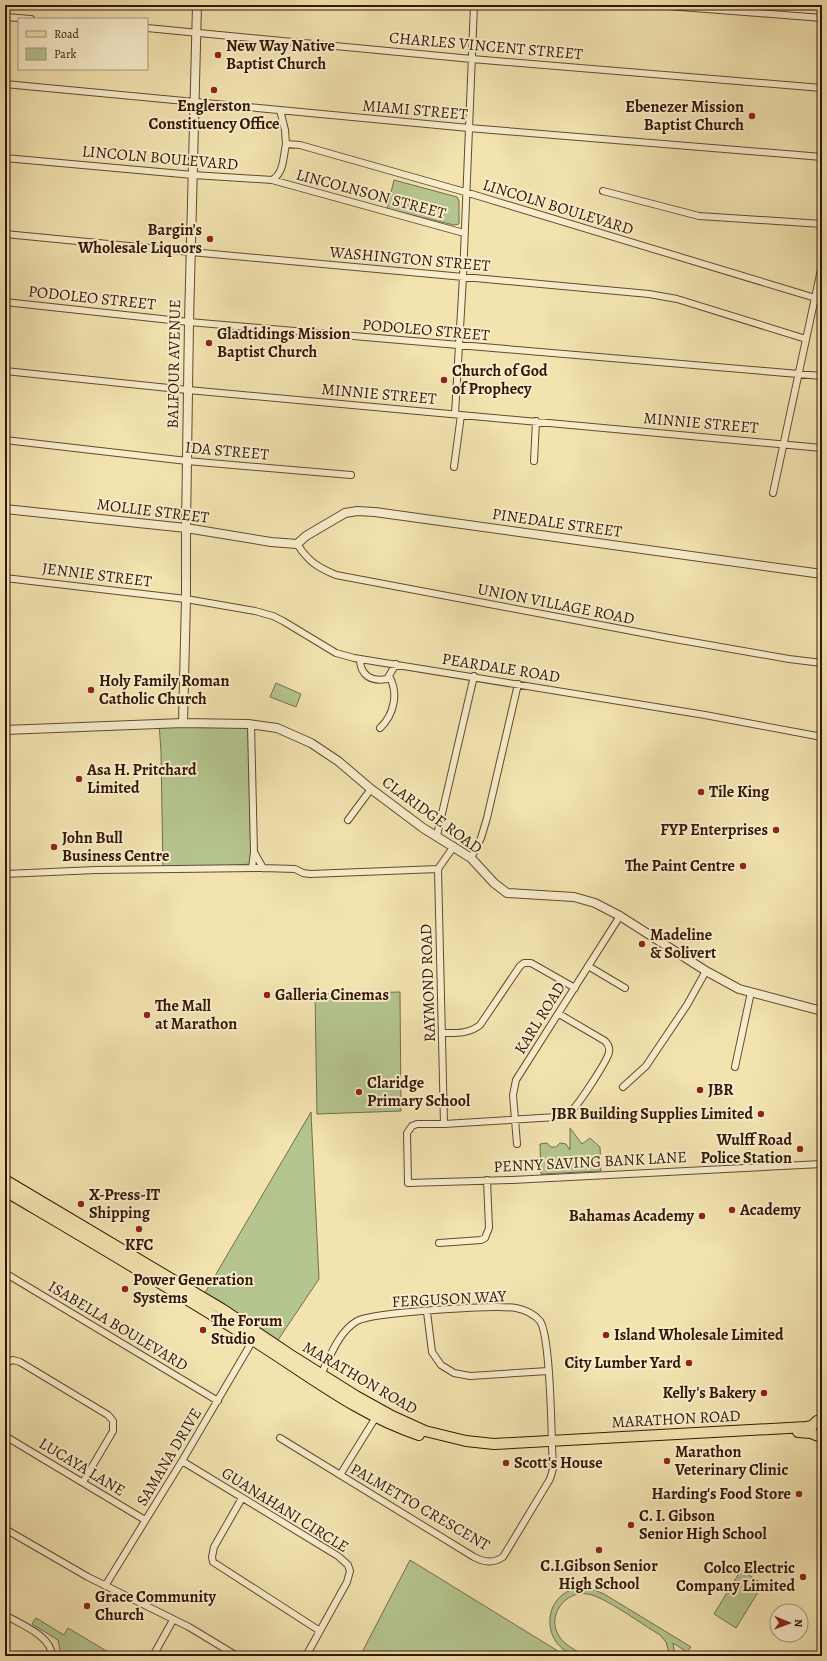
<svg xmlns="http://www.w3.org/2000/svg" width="827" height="1661" viewBox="0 0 827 1661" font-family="Alegreya,serif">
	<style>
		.green { fill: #b5c58f; stroke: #746e4b }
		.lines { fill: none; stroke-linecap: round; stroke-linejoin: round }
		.minor-casing { stroke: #644931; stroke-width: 8 }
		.tertiary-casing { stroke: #644931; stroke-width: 10 }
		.primary-casing { stroke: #341607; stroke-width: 12 }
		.minor { stroke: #f7edcb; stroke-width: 6 }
		.tertiary { stroke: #f7edcb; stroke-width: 8 }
		.primary { stroke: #f2e3af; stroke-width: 10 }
		.poi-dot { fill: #8f2418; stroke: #f7edcb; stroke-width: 1.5 }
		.labels { text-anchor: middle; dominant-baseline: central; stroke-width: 4; stroke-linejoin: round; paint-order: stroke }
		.poi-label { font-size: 16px; font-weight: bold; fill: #341607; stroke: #f7edcb; text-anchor: start }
		.street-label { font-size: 16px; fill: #341607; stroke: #f7edcb }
	</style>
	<rect width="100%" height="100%" fill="#f2e3af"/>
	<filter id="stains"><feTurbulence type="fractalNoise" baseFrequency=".005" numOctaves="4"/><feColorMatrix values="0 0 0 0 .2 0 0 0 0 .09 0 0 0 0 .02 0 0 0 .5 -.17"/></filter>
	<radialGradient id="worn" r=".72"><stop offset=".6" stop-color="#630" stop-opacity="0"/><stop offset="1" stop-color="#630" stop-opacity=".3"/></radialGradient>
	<!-- green -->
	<path class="green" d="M 394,180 L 457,197 L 459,201 L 459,224 L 454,225 L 387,209 Z
		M 276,683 L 301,694 L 296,707 L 270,697 Z
		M 159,723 L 248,726 L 251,864 L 163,870 L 161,752 Z
		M 400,992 L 401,1111 L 317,1114 L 315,994 Z
		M 311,1112 L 319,1279 L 276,1343 L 202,1298 Z
		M 570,1128 L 582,1144 L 590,1138 L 600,1147 L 601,1171 L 541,1174 L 540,1144 L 547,1143 L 551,1147 L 556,1147 L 560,1143 L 566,1144 L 570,1150 Z
		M 410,1560 L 566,1656 L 360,1656 Z
		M 741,1570 L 763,1584 L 736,1628 L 714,1614 Z
		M 583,1587 L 590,1588 L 604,1594 L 691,1647 L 687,1652 L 673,1643 L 675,1656 L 670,1656 L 666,1642 L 660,1635 C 643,1625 605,1597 588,1594 C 565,1590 546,1616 559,1636 C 564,1645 576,1650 585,1656 C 541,1656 536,1592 583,1587 Z
		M 36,1618 L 64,1635 L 68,1628 L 115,1656 L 61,1656 L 58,1640 L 32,1624 Z"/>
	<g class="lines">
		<defs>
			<path id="minor" d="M 655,5 L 822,18
				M 5,17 L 31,19
				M 147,28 L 472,59 L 822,88
				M 5,84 L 469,128 L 822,157
				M 280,110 L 285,130 L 286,144
				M 5,158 L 193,175 L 272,180 C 284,173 283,158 286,144 L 300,145 L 465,192 L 822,300
				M 272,180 L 464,233
				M 603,191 L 699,216 L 822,224
				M 5,234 L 191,252 L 649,294 L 677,299 L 806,339
				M 5,302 L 189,322 L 822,376
				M 5,371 L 188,390 L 822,448
				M 455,414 L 463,277 L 474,5
				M 5,440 L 187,461 L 351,475
				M 534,461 L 536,421
				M 454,467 L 461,415
				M 773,493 L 822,265
				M 297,544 C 309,562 317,567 336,575 L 669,638 L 789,659 L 822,663
				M 5,578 L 186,599 L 255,611 L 273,616 L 283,621 L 336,653 L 354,658 L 705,715 L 822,737
				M 360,659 C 360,675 371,682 387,679 L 396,664
				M 251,724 L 254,852 L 252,868
				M 380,728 C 394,715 399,693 389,676
				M 348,820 L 371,789
				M 437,835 L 474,676
				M 254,852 L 263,868
				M 471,858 L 481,838 L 487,818 L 518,684
				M 5,874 L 96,870 L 263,868 L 295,869 L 303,873 L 310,874 L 438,869
				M 588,966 L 625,988
				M 559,1014 L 605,1041 C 608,1044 610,1047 609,1052 C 608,1060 576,1109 569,1113 C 566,1115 561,1116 557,1117 L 444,1124 L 417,1124 L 412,1126 L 407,1133 L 408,1183 L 512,1180 L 822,1164
				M 443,1033 C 456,1033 469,1034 480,1025 L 520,966 L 524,963 L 531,963 L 575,988
				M 735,1067 L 751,992
				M 623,1087 L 646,1066 L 687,1005 L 706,971
				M 444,1124 L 438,869 L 454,846
				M 517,1144 L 513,1095 L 516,1080 L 620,916
				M 439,1243 L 481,1240 L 485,1238 L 489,1228 L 487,1180
				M 5,1273 L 218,1401
				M 427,1312 L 432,1352 L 441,1365 L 454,1373 L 470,1376 L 548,1371
				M 5,1363 L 13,1360 L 20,1362 L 108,1415 L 113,1421 L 113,1431 L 83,1482
				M 320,1376 C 330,1358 338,1332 357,1321 C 373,1312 495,1305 516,1308 C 526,1310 534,1314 540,1321 C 550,1336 551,1419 552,1442
				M 5,1436 L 145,1520
				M 280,1438 L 474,1557 C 484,1562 492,1564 503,1557 L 550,1479 L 553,1469 L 552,1446
				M 182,1461 L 338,1556 L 348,1565 L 350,1571 L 347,1582 L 306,1656
				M 340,1475 L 376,1417
				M 242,1498 L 214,1547 L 212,1557 L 213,1562 L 320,1631
				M 5,1529 L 88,1577 L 189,1627 L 237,1656
				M 105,1586 L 182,1461 L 253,1340
				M 5,1615 C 20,1624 52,1636 52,1656
				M 153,1656 L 173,1620"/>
			<path id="tertiary" d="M 5,509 L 186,528 L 271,542 L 297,544 L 306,536 L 345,513 L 357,511 L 375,512 L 822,574
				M 183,723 L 186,599 L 186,528 L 189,322 L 197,5
				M 5,730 L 183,723 L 248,724 L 277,728 L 311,743 L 338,761 L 371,789 L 423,828 L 471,858 L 494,883 L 507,893 L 574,897 L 595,903 L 620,916 L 706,971 L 739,989 L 822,1011"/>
			<path id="primary" d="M 5,1180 L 222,1309 L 289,1354 L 356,1396 L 392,1416 L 425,1431 L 466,1441 L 494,1444 L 806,1427 L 812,1426 L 817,1421
				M 5,1191 C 88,1240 172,1289 254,1341 C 307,1374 358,1415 419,1435
				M 798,1432 L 811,1433 L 818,1436"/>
		</defs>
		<!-- minor casing -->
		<use href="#minor" class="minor-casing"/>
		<!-- tertiary casing -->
		<use href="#tertiary" class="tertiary-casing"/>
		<!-- primary casing -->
		<use href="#primary" class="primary-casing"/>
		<!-- minor -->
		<use href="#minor" class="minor"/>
		<!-- tertiary -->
		<use href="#tertiary" class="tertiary"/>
		<!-- primary -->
		<use href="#primary" class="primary"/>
	</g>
	<!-- markers -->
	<g class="poi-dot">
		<circle cx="218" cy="55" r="4"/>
		<circle cx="214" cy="90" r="4"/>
		<circle cx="752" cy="116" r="4"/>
		<circle cx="210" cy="239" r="4"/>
		<circle cx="209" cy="343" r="4"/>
		<circle cx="444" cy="380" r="4"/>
		<circle cx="91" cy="690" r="4"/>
		<circle cx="79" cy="779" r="4"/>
		<circle cx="701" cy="792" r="4"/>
		<circle cx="776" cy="830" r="4"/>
		<circle cx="54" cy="847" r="4"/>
		<circle cx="743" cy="866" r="4"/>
		<circle cx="642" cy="944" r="4"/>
		<circle cx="267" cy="995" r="4"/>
		<circle cx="147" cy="1015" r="4"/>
		<circle cx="700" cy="1090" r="4"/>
		<circle cx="359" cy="1092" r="4"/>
		<circle cx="761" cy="1114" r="4"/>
		<circle cx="800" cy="1149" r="4"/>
		<circle cx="81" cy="1204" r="4"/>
		<circle cx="732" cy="1210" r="4"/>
		<circle cx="702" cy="1216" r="4"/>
		<circle cx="139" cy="1229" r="4"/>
		<circle cx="125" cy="1289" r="4"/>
		<circle cx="203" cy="1330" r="4"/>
		<circle cx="606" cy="1335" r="4"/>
		<circle cx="689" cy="1363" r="4"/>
		<circle cx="764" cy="1393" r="4"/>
		<circle cx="667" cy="1461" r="4"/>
		<circle cx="506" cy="1463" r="4"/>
		<circle cx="799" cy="1494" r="4"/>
		<circle cx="631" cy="1525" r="4"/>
		<circle cx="599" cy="1550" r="4"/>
		<circle cx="803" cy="1577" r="4"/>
		<circle cx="87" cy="1606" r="4"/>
	</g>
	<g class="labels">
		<!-- poi labels -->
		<g class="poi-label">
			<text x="226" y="46">New Way Native<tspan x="226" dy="18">Baptist Church</tspan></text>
			<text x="214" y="106" text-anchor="middle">Englerston<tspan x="214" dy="18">Constituency Office</tspan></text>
			<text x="744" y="107" text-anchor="end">Ebenezer Mission<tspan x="744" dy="18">Baptist Church</tspan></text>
			<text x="202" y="230" text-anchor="end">Bargin's<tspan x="202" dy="18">Wholesale Liquors</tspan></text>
			<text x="217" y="334">Gladtidings Mission<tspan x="217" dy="18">Baptist Church</tspan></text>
			<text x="452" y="371">Church of God<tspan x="452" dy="18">of Prophecy</tspan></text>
			<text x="99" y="681">Holy Family Roman<tspan x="99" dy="18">Catholic Church</tspan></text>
			<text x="87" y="770">Asa H. Pritchard<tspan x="87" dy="18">Limited</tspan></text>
			<text x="709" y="792">Tile King</text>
			<text x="768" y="830" text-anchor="end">FYP Enterprises</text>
			<text x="62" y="838">John Bull<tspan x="62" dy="18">Business Centre</tspan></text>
			<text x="735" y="866" text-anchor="end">The Paint Centre</text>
			<text x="650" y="935">Madeline<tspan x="650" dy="18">&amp; Solivert</tspan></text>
			<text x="275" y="995">Galleria Cinemas</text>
			<text x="155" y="1006">The Mall<tspan x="155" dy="18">at Marathon</tspan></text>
			<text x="367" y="1083">Claridge<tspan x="367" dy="18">Primary School</tspan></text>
			<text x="708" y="1090">JBR</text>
			<text x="753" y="1114" text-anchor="end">JBR Building Supplies Limited</text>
			<text x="792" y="1140" text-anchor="end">Wulff Road<tspan x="792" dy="18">Police Station</tspan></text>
			<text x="89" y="1195">X-Press-IT<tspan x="89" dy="18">Shipping</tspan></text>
			<text x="740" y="1210">Academy</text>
			<text x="694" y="1216" text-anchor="end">Bahamas Academy</text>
			<text x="139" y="1245" text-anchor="middle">KFC</text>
			<text x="133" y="1280">Power Generation<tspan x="133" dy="18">Systems</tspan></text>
			<text x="211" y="1321">The Forum<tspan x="211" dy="18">Studio</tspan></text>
			<text x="614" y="1335">Island Wholesale Limited</text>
			<text x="681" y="1363" text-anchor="end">City Lumber Yard</text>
			<text x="756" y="1393" text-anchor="end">Kelly's Bakery</text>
			<text x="675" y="1452">Marathon<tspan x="675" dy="18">Veterinary Clinic</tspan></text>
			<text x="514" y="1463">Scott's House</text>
			<text x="791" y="1494" text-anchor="end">Harding's Food Store</text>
			<text x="639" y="1516">C. I. Gibson<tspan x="639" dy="18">Senior High School</tspan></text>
			<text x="599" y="1566" text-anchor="middle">C.I.Gibson Senior<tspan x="599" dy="18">High School</tspan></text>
			<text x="795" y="1568" text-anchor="end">Colco Electric<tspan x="795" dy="18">Company Limited</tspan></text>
			<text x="95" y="1597">Grace Community<tspan x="95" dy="18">Church</tspan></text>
		</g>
		<!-- street labels -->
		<g class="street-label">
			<text transform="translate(486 46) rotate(5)">CHARLES VINCENT STREET</text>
			<text transform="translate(415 110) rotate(5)">MIAMI STREET</text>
			<text transform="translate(160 158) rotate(5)">LINCOLN BOULEVARD</text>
			<text transform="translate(371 194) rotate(15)">LINCOLNSON STREET</text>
			<text transform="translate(558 207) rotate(17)">LINCOLN BOULEVARD</text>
			<text transform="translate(410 259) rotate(5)">WASHINGTON STREET</text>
			<text transform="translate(92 298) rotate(6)">PODOLEO STREET</text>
			<text transform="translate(426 330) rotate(5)">PODOLEO STREET</text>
			<text transform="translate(174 364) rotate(-89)">BALFOUR AVENUE</text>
			<text transform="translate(379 394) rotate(5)">MINNIE STREET</text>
			<text transform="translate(701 423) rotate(5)">MINNIE STREET</text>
			<text transform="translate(227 451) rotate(5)">IDA STREET</text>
			<text transform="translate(153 511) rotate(7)">MOLLIE STREET</text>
			<text transform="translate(557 523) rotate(8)">PINEDALE STREET</text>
			<text transform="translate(97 575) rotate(7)">JENNIE STREET</text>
			<text transform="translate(556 604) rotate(11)">UNION VILLAGE ROAD</text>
			<text transform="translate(501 668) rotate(9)">PEARDALE ROAD</text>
			<text transform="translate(432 815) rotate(36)">CLARIDGE ROAD</text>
			<text transform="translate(428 983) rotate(-92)">RAYMOND ROAD</text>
			<text transform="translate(540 1018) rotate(-58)">KARL ROAD</text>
			<text transform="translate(590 1162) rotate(-3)">PENNY SAVING BANK LANE</text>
			<text transform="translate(449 1299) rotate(-3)">FERGUSON WAY</text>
			<text transform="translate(118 1326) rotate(31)">ISABELLA BOULEVARD</text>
			<text transform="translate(360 1378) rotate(30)">MARATHON ROAD</text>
			<text transform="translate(676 1419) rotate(-3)">MARATHON ROAD</text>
			<text transform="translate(169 1457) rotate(-59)">SAMANA DRIVE</text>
			<text transform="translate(82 1467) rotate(31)">LUCAYA LANE</text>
			<text transform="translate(420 1507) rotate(30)">PALMETTO CRESCENT</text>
			<text transform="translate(285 1510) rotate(32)">GUANAHANI CIRCLE</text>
		</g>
	</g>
	<!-- margin -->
	<rect width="827" height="1661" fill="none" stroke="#f2e3af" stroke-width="20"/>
	<rect x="6" y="6" width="815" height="1649" fill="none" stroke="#341607" stroke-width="2"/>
	<rect x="10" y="10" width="807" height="1641" fill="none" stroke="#341607"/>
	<!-- legend -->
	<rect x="18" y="18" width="130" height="52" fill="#f7edcb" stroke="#a9977d"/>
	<rect x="26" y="31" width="20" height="6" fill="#f2e3af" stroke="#a9977d"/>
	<text x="54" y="38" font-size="12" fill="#341607">Road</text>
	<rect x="26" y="48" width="20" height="12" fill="#b5c58f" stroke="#a9977d"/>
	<text x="54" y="58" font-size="12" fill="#341607">Park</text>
	<!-- north arrow -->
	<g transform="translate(789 1623) rotate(91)"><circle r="19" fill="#f7edcb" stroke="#a9977d"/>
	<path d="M0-3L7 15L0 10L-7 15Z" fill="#8f2418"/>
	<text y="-6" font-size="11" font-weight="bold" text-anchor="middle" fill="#341607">N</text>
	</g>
	<rect width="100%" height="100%" filter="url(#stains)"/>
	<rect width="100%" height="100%" fill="url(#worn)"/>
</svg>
